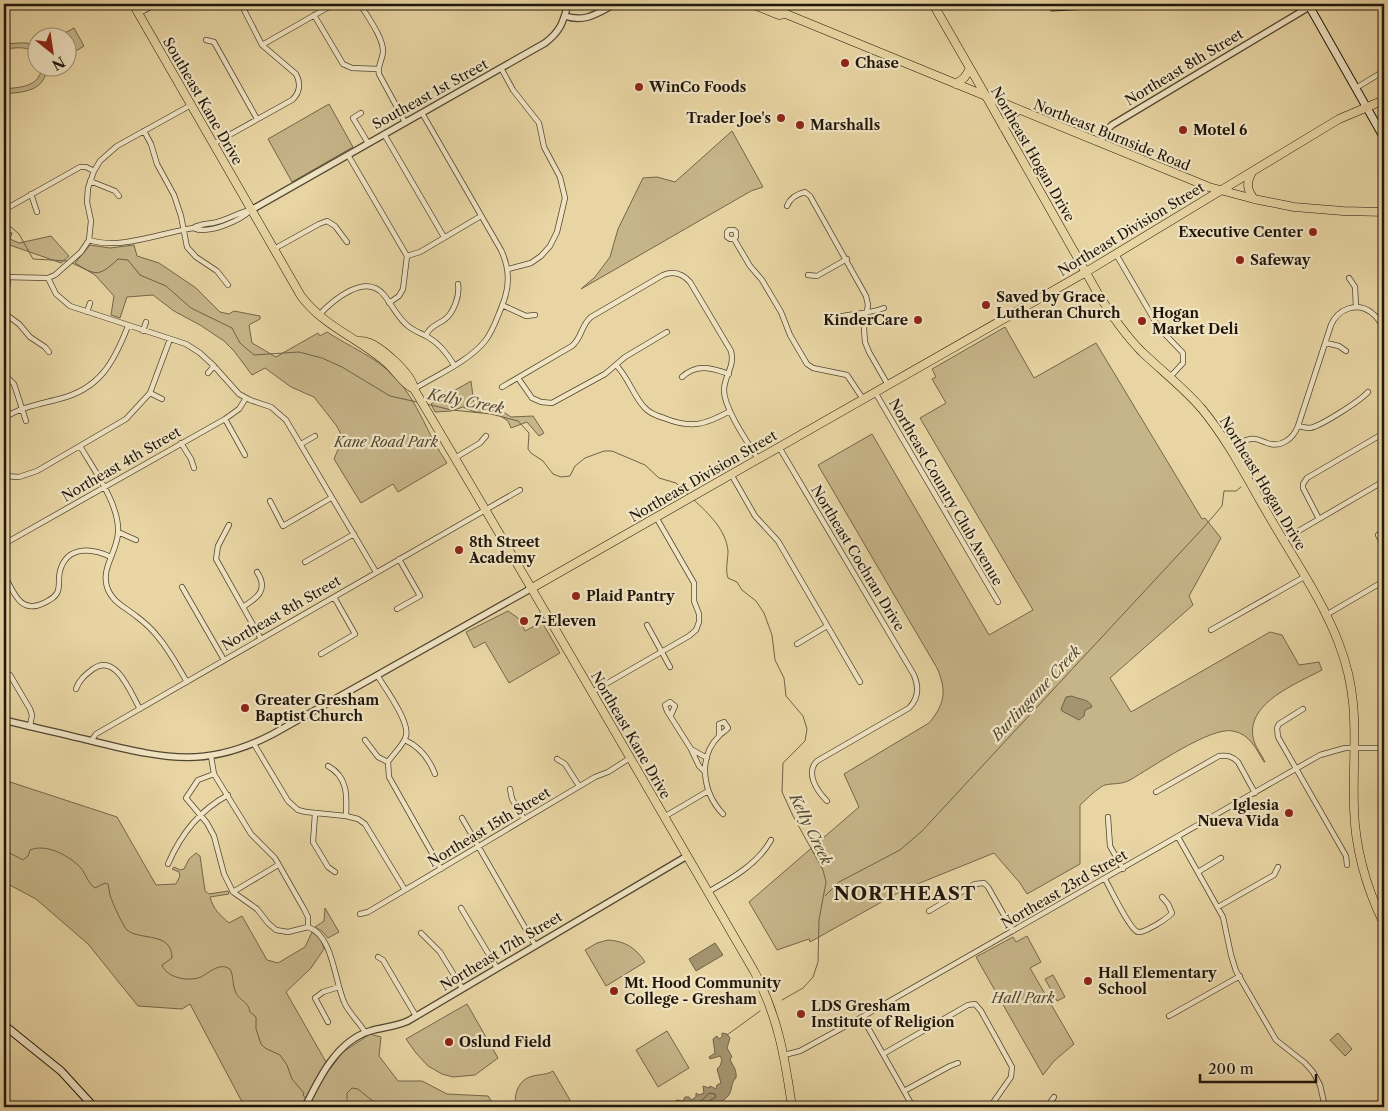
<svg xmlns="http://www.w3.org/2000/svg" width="1388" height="1111" viewBox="0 0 1388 1111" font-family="'Libre Caslon Text',serif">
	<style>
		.green { fill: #c6b589; stroke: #72664a }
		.water { fill: #a4946f; stroke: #6f6247 }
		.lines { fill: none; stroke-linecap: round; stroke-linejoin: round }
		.shore { stroke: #62553d; stroke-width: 1 }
		.stream { stroke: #6f6247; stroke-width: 1 }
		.minor-casing { stroke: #514631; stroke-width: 6 }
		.tertiary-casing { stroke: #514631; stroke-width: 8 }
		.secondary-casing { stroke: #1f160b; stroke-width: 9 }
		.primary-casing { stroke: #1f160b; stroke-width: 9 }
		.trunk-casing { stroke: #1f160b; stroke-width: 9 }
		.minor { stroke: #f0e4c3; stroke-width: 4.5 }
		.tertiary { stroke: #f0e4c3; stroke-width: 5.5 }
		.secondary { stroke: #f0e4c3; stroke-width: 7 }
		.primary { stroke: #e8d5a3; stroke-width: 8 }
		.trunk { stroke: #e8d5a3; stroke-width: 8 }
		.tram { stroke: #1f160b; stroke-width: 1 }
		.poi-dot { fill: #8f2418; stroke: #f0e4c3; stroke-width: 2 }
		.labels { text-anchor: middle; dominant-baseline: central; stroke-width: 4.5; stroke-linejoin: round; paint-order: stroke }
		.poi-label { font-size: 14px; font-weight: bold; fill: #1f160b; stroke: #f0e4c3; text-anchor: start }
		.street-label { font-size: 14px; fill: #1f160b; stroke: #f0e4c3 }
		.park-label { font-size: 14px; font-style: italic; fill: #514631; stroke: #f0e4c3 }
		.water-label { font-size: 15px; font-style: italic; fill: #544833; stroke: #f0e4c3 }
		.district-label { font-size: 19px; font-weight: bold; letter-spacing: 1px; fill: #1f160b; stroke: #f0e4c3 }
	</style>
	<rect width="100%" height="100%" fill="#e8d5a3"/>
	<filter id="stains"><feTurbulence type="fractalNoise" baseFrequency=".004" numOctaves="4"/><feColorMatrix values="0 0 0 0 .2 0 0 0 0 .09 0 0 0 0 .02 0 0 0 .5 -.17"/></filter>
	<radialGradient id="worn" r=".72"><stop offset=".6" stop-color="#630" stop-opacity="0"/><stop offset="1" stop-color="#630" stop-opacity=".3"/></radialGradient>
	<!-- green -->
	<path class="green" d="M 74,28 L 84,46 L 68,56 L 68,38 L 57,37 Z
		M 19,43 L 27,43 L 37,48 L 37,55 C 28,45 16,48 4,49 L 4,44 Z
		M 42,68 L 47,68 C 44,92 23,92 4,94 L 4,89 C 20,87 38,88 42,68 Z
		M 329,104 L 353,147 L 292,182 L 268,139 Z
		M 732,131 L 763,187 L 751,191 L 581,289 L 595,277 L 610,257 L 618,229 L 643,178 L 657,177 L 675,182 Z
		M 4,230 L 12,233 L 10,239 L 19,243 L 51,236 L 69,256 L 61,263 L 4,243 Z
		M 90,245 L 110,248 L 134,245 L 137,256 L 159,263 L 196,288 L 220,312 L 229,314 L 234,311 L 260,316 L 260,319 L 249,325 L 252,343 L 276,357 L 318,333 L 320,336 L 327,332 C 350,347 376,357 395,377 C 418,401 428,436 447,463 L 398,492 L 393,484 L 361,503 L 334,459 L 343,438 L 336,425 L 314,397 L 291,387 L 265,368 L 252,375 L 234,351 L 224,341 L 200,325 L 174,311 L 153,295 L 127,297 L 120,318 L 111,315 L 114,296 L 95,275 L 75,263 Z
		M 1005,327 L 1034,378 L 1096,343 L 1202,519 L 1205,518 L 1221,538 L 1189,596 L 1193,605 L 1110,678 L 1131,712 L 1270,632 L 1282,635 L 1299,665 L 1319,662 L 1322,670 C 1296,684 1243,704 1254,741 C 1256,748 1262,755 1265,762 L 1264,762 C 1256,749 1250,734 1233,731 C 1211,726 1151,768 1130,780 C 1119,786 1107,782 1101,787 C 1093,792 1087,799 1080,805 L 1080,864 L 1027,894 L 1020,883 L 994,853 L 905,889 L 810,942 L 809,939 L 777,950 L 749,902 L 859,807 L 844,774 L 929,723 C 945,704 947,691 937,668 L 818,465 L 872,434 L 989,635 L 1033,610 L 920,418 L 946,403 L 932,379 L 936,377 L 932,369 Z
		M 471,381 L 474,404 L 492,404 L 511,417 L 533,416 L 544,433 L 539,436 L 527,422 L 511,428 L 508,421 L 490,409 C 479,415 474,412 463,407 L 451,411 L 435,412 L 431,404 Z
		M 508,611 L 518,618 L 525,631 L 542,622 L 560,653 L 509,683 L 485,642 L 474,648 L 466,632 Z
		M 4,780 L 117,817 L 156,885 L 176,884 L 180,876 L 179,872 L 172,869 L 174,867 L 180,870 L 184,869 L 189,859 L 196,853 L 200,856 L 205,891 L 209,894 L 228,891 L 229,894 L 210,897 C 213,909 220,915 229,923 L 242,916 L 267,960 L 278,963 L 305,947 L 312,932 C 319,937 322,941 324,949 L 311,968 L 286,992 L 330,1069 L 343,1052 L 370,1034 L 381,1037 L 379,1056 L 398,1081 L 422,1081 L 447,1094 L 488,1096 L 495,1107 L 246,1107 L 241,1100 L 190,1004 L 182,1009 L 138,1006 L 88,944 L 36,899 L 4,882 Z
		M 325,908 L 339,932 L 328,938 L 322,931 L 315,927 L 324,921 Z
		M 1027,936 L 1041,962 L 1030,968 L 1074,1044 L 1054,1061 L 1043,1075 L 976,957 L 1013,937 L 1016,942 Z
		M 608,940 C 625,941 636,948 645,962 L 606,986 L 585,950 L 597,943 Z
		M 1053,975 L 1065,997 L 1057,1001 L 1045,979 Z
		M 467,1004 L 498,1058 L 475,1075 L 453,1077 L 442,1074 L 428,1066 L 416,1053 L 406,1039 Z
		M 667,1031 L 689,1068 L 658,1087 L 636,1050 Z
		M 1338,1033 L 1352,1049 L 1345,1056 L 1330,1040 Z
		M 553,1071 L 574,1107 L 516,1107 C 513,1094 519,1079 533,1076 C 541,1074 546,1075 553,1071 Z"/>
	<!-- water -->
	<path class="water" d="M 1072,696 C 1079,700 1089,698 1092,707 L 1085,710 L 1084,716 L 1079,720 L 1062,711 L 1061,709 L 1066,697 Z
		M 715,943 L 723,955 L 696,971 L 689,959 Z
		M 722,1033 L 727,1034 L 730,1038 L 727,1048 L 732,1057 L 730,1059 C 733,1067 737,1069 736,1078 C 730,1083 733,1091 728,1096 C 715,1111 689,1107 671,1107 L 669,1102 L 673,1103 L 677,1100 L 683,1101 L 685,1097 L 689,1097 L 691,1100 L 696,1097 L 696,1093 L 699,1095 L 704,1093 L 703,1086 L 709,1088 L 710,1086 L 716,1089 L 717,1085 L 721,1083 L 717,1069 L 720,1066 L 722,1060 L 720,1056 L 710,1059 L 709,1057 L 715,1053 L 713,1039 L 717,1036 L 719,1039 L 722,1037 Z"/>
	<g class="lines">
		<!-- shore -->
		<path class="shore" d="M 676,1107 C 681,1105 686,1105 692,1105 C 698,1104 706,1097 709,1093 L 715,1094 L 716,1097 L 709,1101 L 706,1107"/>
		<!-- stream -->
		<path class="stream" d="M 4,226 L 11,227 L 19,234 L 33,259 L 68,261
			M 72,263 C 96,274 97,279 118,259 L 128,260 L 140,275 L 166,286 L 191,308 L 232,328 L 240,343 L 254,355 L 299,352 L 322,358 L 342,367 L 390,396 L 417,402
			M 426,404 L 452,410 L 491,414 L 518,421 L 529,433 L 528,449 L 531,453 L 543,461 L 553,474 L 561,477 L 570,476 L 575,466 L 585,458 L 604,451 L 612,451 L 645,465 L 659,478 L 676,483 L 689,495
			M 694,500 C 709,514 726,530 728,551 C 728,560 725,569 728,578 L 737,582 L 742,590 L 756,601 L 764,613 L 772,635 L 775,660 L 784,678 L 786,696 L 803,716 L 807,729 L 805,741 L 783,763 L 782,792 L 793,816 L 823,870 L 826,882 L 819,920 L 818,962 L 813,977 L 803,988 L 782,1000
			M 4,850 L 23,860 L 28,856 L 30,850 C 46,843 70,856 81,868 C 86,875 88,883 95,888 L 105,883 L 108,884 C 109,888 109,891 110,895 C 112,902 123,926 127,930 C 140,941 172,931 172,958 L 162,965 C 167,978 188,982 201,977 C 209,973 219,962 230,969 C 234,976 232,985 236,993 C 240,1001 248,1001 250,1012 L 256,1017 L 256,1029 L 261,1044 L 265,1048 L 280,1055 L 287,1065 L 292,1079 L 304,1093 L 303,1095 L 306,1099
			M 825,896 L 839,882 L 900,850 L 921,832 L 1204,527 L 1222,506 L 1224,491 L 1236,491 L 1241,487
			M 727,1035 L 760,1011
			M 309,1101 L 316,1107
			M 347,1107 L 347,1093 L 352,1088 L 358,1089 L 380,1107"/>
		<defs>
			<path id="minor" d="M 360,4 C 367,16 383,37 383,51 C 383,59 377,66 379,74 L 405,122
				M 139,13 L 156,4
				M 314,15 L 343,64 L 352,68 L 378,69
				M 206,40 L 214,42 L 257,119
				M 262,45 L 334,4
				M 501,68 L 513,90 L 539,123 L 544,147 L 560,177 L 565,198 L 557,232 L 550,246 L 541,256 L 531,263 L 508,269
				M 1356,88 L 1384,71
				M 361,113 L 353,118 L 368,143
				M 144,131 L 151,144 L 157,164 L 174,195 L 181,216 L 187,247 L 196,257 L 217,271 L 228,285
				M 384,134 L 444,237
				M 213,144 L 292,100 C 300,93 301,83 296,74 L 262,45 L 241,4
				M 348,155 L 407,256 L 403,289 L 399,296 L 389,303
				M 90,181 L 115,191 L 119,196
				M 31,194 L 37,212
				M 787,206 C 790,198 797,194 805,192 L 810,196 L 866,296 L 868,305 L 864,329 L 865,342 L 869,352 L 888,385
				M 4,210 L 80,167 L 86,167 L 94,171
				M 193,228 C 208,235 240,221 251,210
				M 734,239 L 730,239 L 727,237 L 727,232 L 729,230 L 734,230 L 736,232 L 736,237 L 734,239 L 750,266 L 762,280 L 781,312 L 790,335 L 807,364 L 813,368 L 847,375 L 863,399
				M 89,240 C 121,250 160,233 193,228 C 199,224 206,224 213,223 C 226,221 238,212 251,210
				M 274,249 L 319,224 L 327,221 L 335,226 L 347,242
				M 1116,254 L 1159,328 L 1183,353 L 1183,363 L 1170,377
				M 407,256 L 420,252 L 481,216
				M 808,275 L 817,276 L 847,259
				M 4,277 L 48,278 L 55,275 L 81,252 L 89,240 L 91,221 L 87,202 L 88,188 L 94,171 L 100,161 L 117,146 L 191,105
				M 48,278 L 56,294 L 70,306 L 186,344 L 200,353 L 214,366 L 239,394 L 250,400 L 271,407 L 286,420 L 376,572
				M 1349,278 L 1355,287 L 1356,307
				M 502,305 L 526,316 L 535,315
				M 4,310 L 6,303 L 8,277
				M 87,312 L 90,303
				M 4,313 L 19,324 L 30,337 L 45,347 L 49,352
				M 319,315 C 333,300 366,272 384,295 C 393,306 397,317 408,326 C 414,331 421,333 428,337 C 440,344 447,353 454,365
				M 828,320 C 846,313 866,315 884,308
				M 143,331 L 146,322
				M 426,335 C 430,327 436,325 444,320 C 454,313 460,295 458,284
				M 1326,343 L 1339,346 L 1346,351
				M 616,365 C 628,377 633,395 644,407 C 649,413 657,416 664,418 C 691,429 705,425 730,411
				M 208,373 L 214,366
				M 4,374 L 14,384 L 26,421
				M 682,377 C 697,363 712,368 729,374
				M 518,378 L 532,398 L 541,402 L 552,403 L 605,374 L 625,357 L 667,332
				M 502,387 L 572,346 C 582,338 581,325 591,317 L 663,275 C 673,271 682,273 690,282 L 731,351 C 735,366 725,375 724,389 C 723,407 748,443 758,459
				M 414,389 C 437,375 469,361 485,341 C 493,331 497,318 502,306 C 510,286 510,269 501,250 L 422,113
				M 875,392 L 998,602
				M 150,393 L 162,399
				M 4,418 C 21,407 40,404 59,399 C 100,389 114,362 128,326
				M 225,419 L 245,455
				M 1298,426 C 1302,427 1305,428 1310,428 C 1321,426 1360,401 1368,392
				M 181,443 L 191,459 L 194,468
				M 301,444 L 315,436
				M 80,446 C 94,470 120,505 118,533 C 117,552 101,568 107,587 C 112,602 125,607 136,616 C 144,622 152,629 158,637 C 170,651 178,667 187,682
				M 779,447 L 914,675 C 919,687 919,698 909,708 L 817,761 C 805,773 817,791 827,801
				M 1230,449 C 1236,446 1244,439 1251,439 C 1257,438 1261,441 1267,443 C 1281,448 1293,439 1298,426 L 1331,325 C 1338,309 1357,301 1372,313 C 1377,317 1381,323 1384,329
				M 455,458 L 480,443 L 486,436
				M 731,474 L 755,516 L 778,541 L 860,682
				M 4,476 L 19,477 L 37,471 L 126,419 L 150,393 L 170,339
				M 270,501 L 283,526 L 331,498
				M 1319,519 L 1303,488 L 1303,484 L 1307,478 L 1384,433
				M 229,525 L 218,546 L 216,559 L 261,639
				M 1384,531 L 1378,535 L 1384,547
				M 118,532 L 136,540
				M 1283,540 L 1384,481
				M 4,544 L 225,419 L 239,409 L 246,398
				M 305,562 L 354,534
				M 4,575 C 14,592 20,615 44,603 C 50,600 56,597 58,591 C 60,584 58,578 60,571 C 67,545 92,548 111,557
				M 182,587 L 224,660
				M 243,607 C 257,598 269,590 257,572
				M 397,609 L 420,596 L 399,559
				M 1326,615 L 1384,581
				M 647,625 L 670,667
				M 1211,630 L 1304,577
				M 797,644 L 827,626
				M 321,654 L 355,634 L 334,597
				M 4,675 L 10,675 L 30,709 L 32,715 L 30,726
				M 377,675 C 385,688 410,722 406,736 C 403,746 393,754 388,762
				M 76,689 C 79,680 85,675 93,669 C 116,652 131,694 140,709
				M 592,692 L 689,636 L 696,630 L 699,622 L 699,614 L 694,601 L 694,583 L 656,517
				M 1303,709 L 1279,724 L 1277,728 L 1278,737 L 1346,856 L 1347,865
				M 671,715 L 675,706 L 670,702 L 665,705 L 667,711 L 691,749 L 699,766 L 705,772
				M 719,735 L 719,724 L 724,722 L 728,728 C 725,732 721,733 719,736 C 697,758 703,793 723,814
				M 365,740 L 378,757 L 388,762
				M 405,740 C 420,747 429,758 435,774
				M 91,741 L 96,734 L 520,490
				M 254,744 L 288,801 L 298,810 L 306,812 L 346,816 L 358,819 L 365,824 L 405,890
				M 691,749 L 707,758
				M 211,756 L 214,774 L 251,834 L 275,858 L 304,909 L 308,917 L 308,927
				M 557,759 L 565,764 L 579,786
				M 388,762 L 389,777 L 441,869
				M 328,766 C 348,777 347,796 346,816
				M 214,774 L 198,780 L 186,798 L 207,823 L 214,836 L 224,874 L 233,892 L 257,909 L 268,923 L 276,930 L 288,932 L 308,927
				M 510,789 L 512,799 L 524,819
				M 1156,792 L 1219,756 C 1227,755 1232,756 1238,762 L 1255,793
				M 1240,801 L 1250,818 L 1256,823
				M 315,814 L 313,842 L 328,867 L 335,872
				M 664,817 L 708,791
				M 1108,817 L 1110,846 L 1123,869
				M 462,818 L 535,945
				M 1178,837 L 1223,917 L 1231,955 L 1236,971 L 1276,1040 L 1305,1063 L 1313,1072 L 1320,1085 L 1325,1107
				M 168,864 C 180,836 200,810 228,795
				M 1198,872 L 1221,858
				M 1105,879 C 1110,888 1130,930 1138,932 C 1144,933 1151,927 1156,925 C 1162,921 1168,918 1172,913 L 1168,904 L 1162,897
				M 233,892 L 278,865
				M 708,892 C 731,879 758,864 771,840
				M 1218,907 L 1274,875 L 1278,867
				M 461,908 L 497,968
				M 929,911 L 975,884 L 984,883 L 988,887 L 1013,931
				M 360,914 L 368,912 L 595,777 L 608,772 L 630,758
				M 308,927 C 334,936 334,982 345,1004 C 350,1014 359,1022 365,1032
				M 421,933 L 440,952 L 462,988
				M 378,957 L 383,960 L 416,1016
				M 1169,1016 L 1240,976
				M 862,1017 L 913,1107
				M 328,1022 L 315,998 L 323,992 L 339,987
				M 883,1054 L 968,1005 L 975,1004 L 981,1011 L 1012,1067 L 1011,1077 L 990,1107
				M 784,1055 L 800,1051 L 862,1017 L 1320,755 L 1345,748 L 1384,748
				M 904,1091 L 950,1066 L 958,1063
				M 1047,1107 L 1054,1097"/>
			<path id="tertiary" d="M 565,16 C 585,23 598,13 615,4
				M 1100,143 L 1107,130 L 1112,125 L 1314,4
				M 251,210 L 545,43 C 561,31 563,22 568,4
				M 4,720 C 36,728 68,735 100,743 C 167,759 208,768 273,734 L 532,588
				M 305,1107 C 319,1078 337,1041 370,1031 C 383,1027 395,1027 408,1021 L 687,856"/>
			<path id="secondary" d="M 1308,4 L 1384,138
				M 4,1025 L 61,1071 L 94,1107"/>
			<path id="primary" d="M 133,4 L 301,296 C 325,328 361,339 389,365 C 397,373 404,385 414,389
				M 933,4 L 986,96 L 1209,187 L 1254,199 L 1294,207 L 1343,211 L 1384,212
				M 1252,172 C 1246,183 1247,190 1254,199
				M 359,341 C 361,341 364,341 367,342 C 381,346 413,375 414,389 C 529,582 641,777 754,971 C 778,1016 785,1058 792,1107
				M 532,588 L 1086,272 L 1339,119 L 1384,100"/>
			<path id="trunk" d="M 752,4 L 779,15 L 786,14
				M 769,4 L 782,9 L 786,14 L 986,96 L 1097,292 C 1110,313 1124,334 1142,352 C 1162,371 1184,388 1202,409 C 1230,443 1250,484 1272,521 C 1295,561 1323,601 1339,644 C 1362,703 1352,748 1354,808 C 1355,849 1366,887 1384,924
				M 956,84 L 964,78 L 970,69
				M 1004,128 L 1009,117 L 1019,110"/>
		</defs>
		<!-- minor casing -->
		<use href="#minor" class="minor-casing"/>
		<!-- tertiary casing -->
		<use href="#tertiary" class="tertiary-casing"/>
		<!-- secondary casing -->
		<use href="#secondary" class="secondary-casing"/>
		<!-- primary casing -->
		<use href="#primary" class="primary-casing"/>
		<!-- trunk casing -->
		<use href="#trunk" class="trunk-casing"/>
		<!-- minor -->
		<use href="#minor" class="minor"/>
		<!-- tertiary -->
		<use href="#tertiary" class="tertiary"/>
		<!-- secondary -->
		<use href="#secondary" class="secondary"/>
		<!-- primary -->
		<use href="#primary" class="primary"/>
		<!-- trunk -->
		<use href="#trunk" class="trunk"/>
		<!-- tram -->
		<path class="tram" d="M 1051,11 L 1130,7 L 1147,4"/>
	</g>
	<!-- markers -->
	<g class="poi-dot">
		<circle cx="845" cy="63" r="5"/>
		<circle cx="639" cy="87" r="5"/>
		<circle cx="781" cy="118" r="5"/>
		<circle cx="800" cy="125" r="5"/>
		<circle cx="1183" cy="130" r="5"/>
		<circle cx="1313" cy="232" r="5"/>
		<circle cx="1240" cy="260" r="5"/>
		<circle cx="986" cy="305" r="5"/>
		<circle cx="918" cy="320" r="5"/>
		<circle cx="1142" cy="321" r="5"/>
		<circle cx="459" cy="550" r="5"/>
		<circle cx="576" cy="596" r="5"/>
		<circle cx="524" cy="621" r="5"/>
		<circle cx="245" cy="708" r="5"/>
		<circle cx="1289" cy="813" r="5"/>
		<circle cx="1088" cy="981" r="5"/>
		<circle cx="614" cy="991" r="5"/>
		<circle cx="801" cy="1014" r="5"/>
		<circle cx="449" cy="1042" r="5"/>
	</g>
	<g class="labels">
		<!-- poi labels -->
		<g class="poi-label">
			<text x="855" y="63">Chase</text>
			<text x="649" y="87">WinCo Foods</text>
			<text x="771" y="118" text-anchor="end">Trader Joe's</text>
			<text x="810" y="125">Marshalls</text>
			<text x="1193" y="130">Motel 6</text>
			<text x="1303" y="232" text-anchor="end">Executive Center</text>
			<text x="1250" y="260">Safeway</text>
			<text x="996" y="297">Saved by Grace<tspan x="996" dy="16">Lutheran Church</tspan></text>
			<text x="1152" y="313">Hogan<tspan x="1152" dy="16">Market Deli</tspan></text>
			<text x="908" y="320" text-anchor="end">KinderCare</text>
			<text x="469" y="542">8th Street<tspan x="469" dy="16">Academy</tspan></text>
			<text x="586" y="596">Plaid Pantry</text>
			<text x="534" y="621">7-Eleven</text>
			<text x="255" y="700">Greater Gresham<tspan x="255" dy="16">Baptist Church</tspan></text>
			<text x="1279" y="805" text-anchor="end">Iglesia<tspan x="1279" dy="16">Nueva Vida</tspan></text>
			<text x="1098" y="973">Hall Elementary<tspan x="1098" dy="16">School</tspan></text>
			<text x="624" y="983">Mt. Hood Community<tspan x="624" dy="16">College - Gresham</tspan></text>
			<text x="811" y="1006">LDS Gresham<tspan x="811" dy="16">Institute of Religion</tspan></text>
			<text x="459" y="1042">Oslund Field</text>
		</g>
		<!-- street labels -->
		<g class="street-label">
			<text transform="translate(1184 67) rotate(-31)">Northeast 8th Street</text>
			<text transform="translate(430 94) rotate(-29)">Southeast 1st Street</text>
			<text transform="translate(203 101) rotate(60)">Southeast Kane Drive</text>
			<text transform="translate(1112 135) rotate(22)">Northeast Burnside Road</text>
			<text transform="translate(1033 154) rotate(60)">Northeast Hogan Drive</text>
			<text transform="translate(1131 229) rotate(-31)">Northeast Division Street</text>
			<text transform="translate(121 464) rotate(-30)">Northeast 4th Street</text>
			<text transform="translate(703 476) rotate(-30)">Northeast Division Street</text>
			<text transform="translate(1263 483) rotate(59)">Northeast Hogan Drive</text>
			<text transform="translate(946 492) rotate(60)">Northeast Country Club Avenue</text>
			<text transform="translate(858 558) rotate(59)">Northeast Cochran Drive</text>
			<text transform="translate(281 613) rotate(-30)">Northeast 8th Street</text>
			<text transform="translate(631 735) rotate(60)">Northeast Kane Drive</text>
			<text transform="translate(489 827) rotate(-31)">Northeast 15th Street</text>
			<text transform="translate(1064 889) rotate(-30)">Northeast 23rd Street</text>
			<text transform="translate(501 951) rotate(-31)">Northeast 17th Street</text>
		</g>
		<!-- park labels -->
		<g class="park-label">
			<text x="386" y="442">Kane Road Park</text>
			<text x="1023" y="998">Hall Park</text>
		</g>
		<!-- water labels -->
		<g class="water-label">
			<text transform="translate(466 401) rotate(11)">Kelly Creek</text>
			<text transform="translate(1036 693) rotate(-47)">Burlingame Creek</text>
			<text transform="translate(811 829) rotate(64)">Kelly Creek</text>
		</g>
		<!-- district labels -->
		<g class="district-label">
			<text x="905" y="893">NORTHEAST</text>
		</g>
	</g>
	<!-- margin -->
	<rect width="1388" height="1111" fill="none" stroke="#e8d5a3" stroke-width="20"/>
	<rect x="5" y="5" width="1378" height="1101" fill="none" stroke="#1f160b" stroke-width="2.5"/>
	<rect x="10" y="10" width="1368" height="1091" fill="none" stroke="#1f160b"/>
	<!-- north arrow -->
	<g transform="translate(52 52) rotate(150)"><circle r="24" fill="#f0e4c3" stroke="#9c9279"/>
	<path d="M0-4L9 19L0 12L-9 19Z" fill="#8f2418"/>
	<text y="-8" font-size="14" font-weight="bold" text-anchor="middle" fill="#1f160b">N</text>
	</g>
	<!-- scale -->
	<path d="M1200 1074v8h116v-8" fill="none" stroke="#1f160b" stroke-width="2.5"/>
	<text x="1208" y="1074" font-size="15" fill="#1f160b" stroke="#f0e4c3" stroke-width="4" paint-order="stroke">200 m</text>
	<rect width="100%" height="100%" filter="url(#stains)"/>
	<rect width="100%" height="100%" fill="url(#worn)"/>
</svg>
